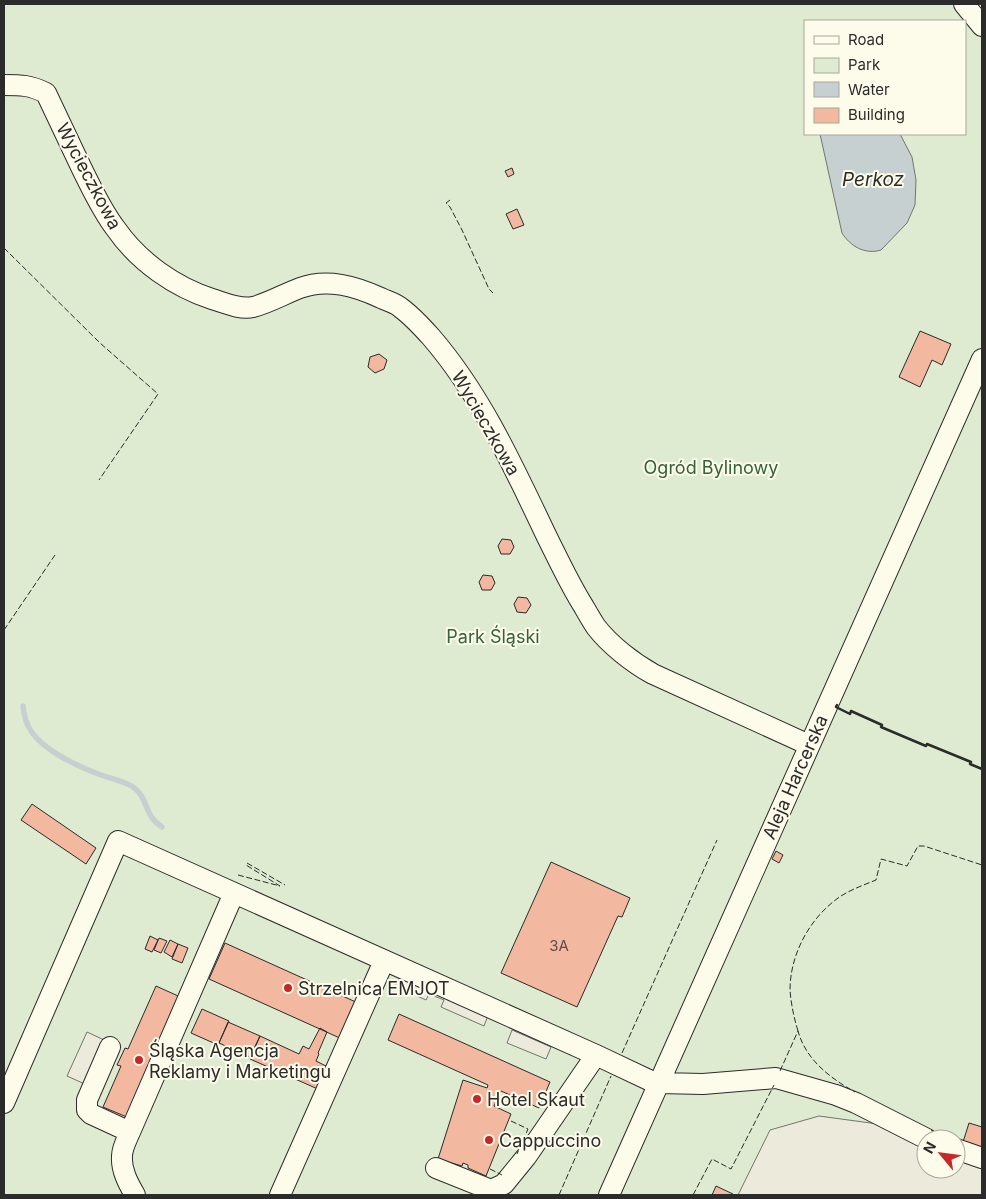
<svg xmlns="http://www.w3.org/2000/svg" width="986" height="1199" viewBox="0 0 986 1199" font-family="Inter,sans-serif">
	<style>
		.green { fill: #deebd1; stroke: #74746e; fill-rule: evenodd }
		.parking { fill: #eceadb; stroke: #74746e }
		.water { fill: #c7d0d0; stroke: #74746e }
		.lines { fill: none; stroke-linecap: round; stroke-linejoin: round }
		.stream { stroke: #c7d0d0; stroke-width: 5.5 }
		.building { fill: #f2b8a0; stroke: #2b2b2b }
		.minor-casing { stroke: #2b2b2b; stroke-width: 22 }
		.minor { stroke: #fdfbea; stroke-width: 20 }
		.fence { stroke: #2b2b2b; stroke-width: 1; stroke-dasharray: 6 2.5; stroke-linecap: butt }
		.wall { stroke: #2b2b2b; stroke-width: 2.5 }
		.poi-dot { fill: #c62828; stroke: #fdfbea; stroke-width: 2 }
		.labels { text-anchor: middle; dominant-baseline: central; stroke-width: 4; stroke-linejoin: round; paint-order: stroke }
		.number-label { font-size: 15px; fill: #5d4e48 }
		.street-label { font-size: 18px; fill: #2b2b2b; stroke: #fdfbea }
		.park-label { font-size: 18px; fill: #34623c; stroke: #fdfbea }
		.poi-label { font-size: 18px; fill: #2b2b2b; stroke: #fdfbea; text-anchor: start }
		.water-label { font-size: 19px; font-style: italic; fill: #2b2b2b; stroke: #fdfbea }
	</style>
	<rect width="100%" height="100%" fill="#fdfbea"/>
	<!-- green -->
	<path class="green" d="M 4,4 L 982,4 L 982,1195 L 4,1195 ZM 805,21 L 965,21 L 965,134 L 805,134 ZM 926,1139 L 956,1139 L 956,1169 L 926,1169 Z"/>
	<!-- parking -->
	<path class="parking" d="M 401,974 L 489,1013 L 484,1026 L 441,1007 L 444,1000 L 429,994 L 426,1000 L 395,986 Z
		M 512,1030 L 551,1047 L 546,1059 L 507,1043 Z
		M 87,1032 L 117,1046 L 98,1090 L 67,1076 Z
		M 819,1116 L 878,1124 L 926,1141 L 926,1169 L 956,1169 L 956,1151 L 982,1159 L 982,1195 L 738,1195 L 770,1130 Z"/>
	<!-- water -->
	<path class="water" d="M 820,134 L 900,134 L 912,157 L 916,180 L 915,205 L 907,223 L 881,250 C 865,255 850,246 842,233 Z"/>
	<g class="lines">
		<!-- stream -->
		<path class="stream" d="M 23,706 C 24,715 26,724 31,731 C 44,751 79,767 101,775 C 112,779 124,781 133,787 C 149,798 143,815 162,827"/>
	</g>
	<!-- building -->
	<path class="building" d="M 512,168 L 514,174 L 508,177 L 505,171 Z
		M 517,209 L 524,225 L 513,229 L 506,214 Z
		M 920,331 L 951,344 L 942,365 L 932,360 L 920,387 L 899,377 Z
		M 379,354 L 387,360 L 384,369 L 375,373 L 368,367 L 370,357 Z
		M 502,539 L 511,540 L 514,547 L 510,554 L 501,554 L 498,546 Z
		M 483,575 L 492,576 L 495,583 L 491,590 L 482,590 L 479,582 Z
		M 518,597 L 527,598 L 531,605 L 526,613 L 517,612 L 514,604 Z
		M 32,804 L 96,848 L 86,864 L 21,820 Z
		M 776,851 L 783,855 L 779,863 L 772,859 Z
		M 551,862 L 630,898 L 622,917 L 618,916 L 577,1007 L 501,973 Z
		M 150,936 L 158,940 L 152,952 L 145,949 Z
		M 159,938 L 167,941 L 161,953 L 154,950 Z
		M 170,940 L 178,944 L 172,957 L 164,952 Z
		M 225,943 L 358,1003 L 342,1039 L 209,979 Z
		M 178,944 L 188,948 L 182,963 L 172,959 Z
		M 156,986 L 187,1000 L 134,1120 L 103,1107 L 121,1066 L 117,1065 L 125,1048 L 128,1049 Z
		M 202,1009 L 229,1021 L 218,1045 L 191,1033 Z
		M 399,1014 L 550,1082 L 539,1108 L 501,1091 L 494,1106 L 511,1114 L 486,1176 L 468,1168 L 468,1165 L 463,1163 L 462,1166 L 438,1159 L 463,1080 L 487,1088 L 488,1085 L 388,1040 Z
		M 228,1022 L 260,1036 L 250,1057 L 219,1043 Z
		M 320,1028 L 327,1032 L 318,1053 L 319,1054 L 316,1061 L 330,1068 L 320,1090 L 250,1059 L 260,1036 L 299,1054 L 303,1046 L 309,1049 Z
		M 969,1123 L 982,1127 L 982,1148 L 963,1142 Z
		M 716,1186 L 733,1194 L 733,1195 L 712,1195 Z"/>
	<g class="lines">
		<defs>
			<path id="minor" d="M 964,4 L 982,26
				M 4,85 C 21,85 30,85 46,93 C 58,118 70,144 82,169 C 92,189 102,211 116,229 C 139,262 175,287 212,299 C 225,303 240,310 253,307 C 269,303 284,294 300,288 C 327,278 355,286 381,298 C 387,301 396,303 401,308 C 412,316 422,327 431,337 C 482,396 514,468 547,537 C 559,561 570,585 584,607 C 588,614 592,621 596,627 C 610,645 633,663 653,674 L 809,745
				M 110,1047 L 87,1100 L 87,1110 L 91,1114 L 130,1132
				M 4,1103 L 118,841 L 596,1055 L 651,1081 L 659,1083 L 703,1084 L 776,1078 L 836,1095 L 856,1103 L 927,1139
				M 956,1149 L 982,1158
				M 436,1168 L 491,1190 L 504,1184 L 526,1157 L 596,1055
				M 135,1195 C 128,1183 121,1170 122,1156 C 122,1148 127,1139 130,1132 L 234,893
				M 280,1195 L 384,961
				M 609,1195 L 982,359"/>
		</defs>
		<!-- minor casing -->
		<use href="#minor" class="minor-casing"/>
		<!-- minor -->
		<use href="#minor" class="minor"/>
		<!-- fence -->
		<path class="fence" d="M 450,200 L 446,203 L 450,207 L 462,230 L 489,289 L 493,293
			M 4,248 L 100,343 L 158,394 L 99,480
			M 4,630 L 55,555
			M 247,863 L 285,885
			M 238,875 L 280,886 L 246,865
			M 798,1031 C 794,1018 791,1004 790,990 C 790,953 811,916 841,896 C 852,889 864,885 876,880 L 881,859 L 907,866 L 918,846 L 924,846 L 982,865
			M 622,1053 L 717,840
			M 780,1071 L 798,1031 C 806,1060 830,1078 855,1092
			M 511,1121 L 528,1129 L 517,1154
			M 931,1130 L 950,1139
			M 490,1169 L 502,1175
			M 559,1195 L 611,1076
			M 693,1195 L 712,1159 L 731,1169 L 774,1085"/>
		<!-- wall -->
		<path class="wall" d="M 837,705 L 836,707 L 850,714 L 851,711 L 882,725 L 881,727 L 926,746 L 927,744 L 971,762 L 970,764 L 982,769"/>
	</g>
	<!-- markers -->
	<g class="poi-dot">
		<circle cx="288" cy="988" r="5"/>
		<circle cx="139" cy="1060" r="5"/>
		<circle cx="477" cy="1099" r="5"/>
		<circle cx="489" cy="1140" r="5"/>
	</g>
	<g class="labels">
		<!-- number labels -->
		<g class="number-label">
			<text x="559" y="945">3A</text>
		</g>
		<!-- street labels -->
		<g class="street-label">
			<text transform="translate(89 176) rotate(62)">Wycieczkowa</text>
			<text transform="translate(486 423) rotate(60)">Wycieczkowa</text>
			<text transform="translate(795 777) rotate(-66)">Aleja Harcerska</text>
		</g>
		<!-- park labels -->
		<g class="park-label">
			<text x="711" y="467">Ogród Bylinowy</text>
			<text x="493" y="636">Park Śląski</text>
		</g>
		<!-- poi labels -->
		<g class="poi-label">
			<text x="298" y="988">Strzelnica EMJOT</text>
			<text x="149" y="1050">Śląska Agencja<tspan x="149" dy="21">Reklamy i Marketingu</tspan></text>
			<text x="487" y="1099">Hotel Skaut</text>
			<text x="499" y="1140">Cappuccino</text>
		</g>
		<!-- water labels -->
		<g class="water-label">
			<text x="873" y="179">Perkoz</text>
		</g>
	</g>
	<!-- border -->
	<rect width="986" height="1199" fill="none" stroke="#2b2b2b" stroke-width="10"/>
	<!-- legend -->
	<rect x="804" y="20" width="162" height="115" fill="#fdfbea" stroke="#a9a89e"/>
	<rect x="814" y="36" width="25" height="8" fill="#fdfbea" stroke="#a9a89e"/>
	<text x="848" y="45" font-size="15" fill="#2b2b2b">Road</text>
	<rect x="814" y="58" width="25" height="15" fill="#deebd1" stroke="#a9a89e"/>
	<text x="848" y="70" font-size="15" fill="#2b2b2b">Park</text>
	<rect x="814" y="82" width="25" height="15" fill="#c7d0d0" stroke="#a9a89e"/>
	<text x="848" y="95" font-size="15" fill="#2b2b2b">Water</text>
	<rect x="814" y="108" width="25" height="15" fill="#f2b8a0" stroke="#a9a89e"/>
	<text x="848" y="120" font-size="15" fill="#2b2b2b">Building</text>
	<!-- north arrow -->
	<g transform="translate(941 1154) rotate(299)"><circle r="24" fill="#fdfbea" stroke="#a9a89e"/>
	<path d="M0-4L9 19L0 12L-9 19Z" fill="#c62828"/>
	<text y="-8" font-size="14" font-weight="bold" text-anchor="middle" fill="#2b2b2b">N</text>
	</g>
</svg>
